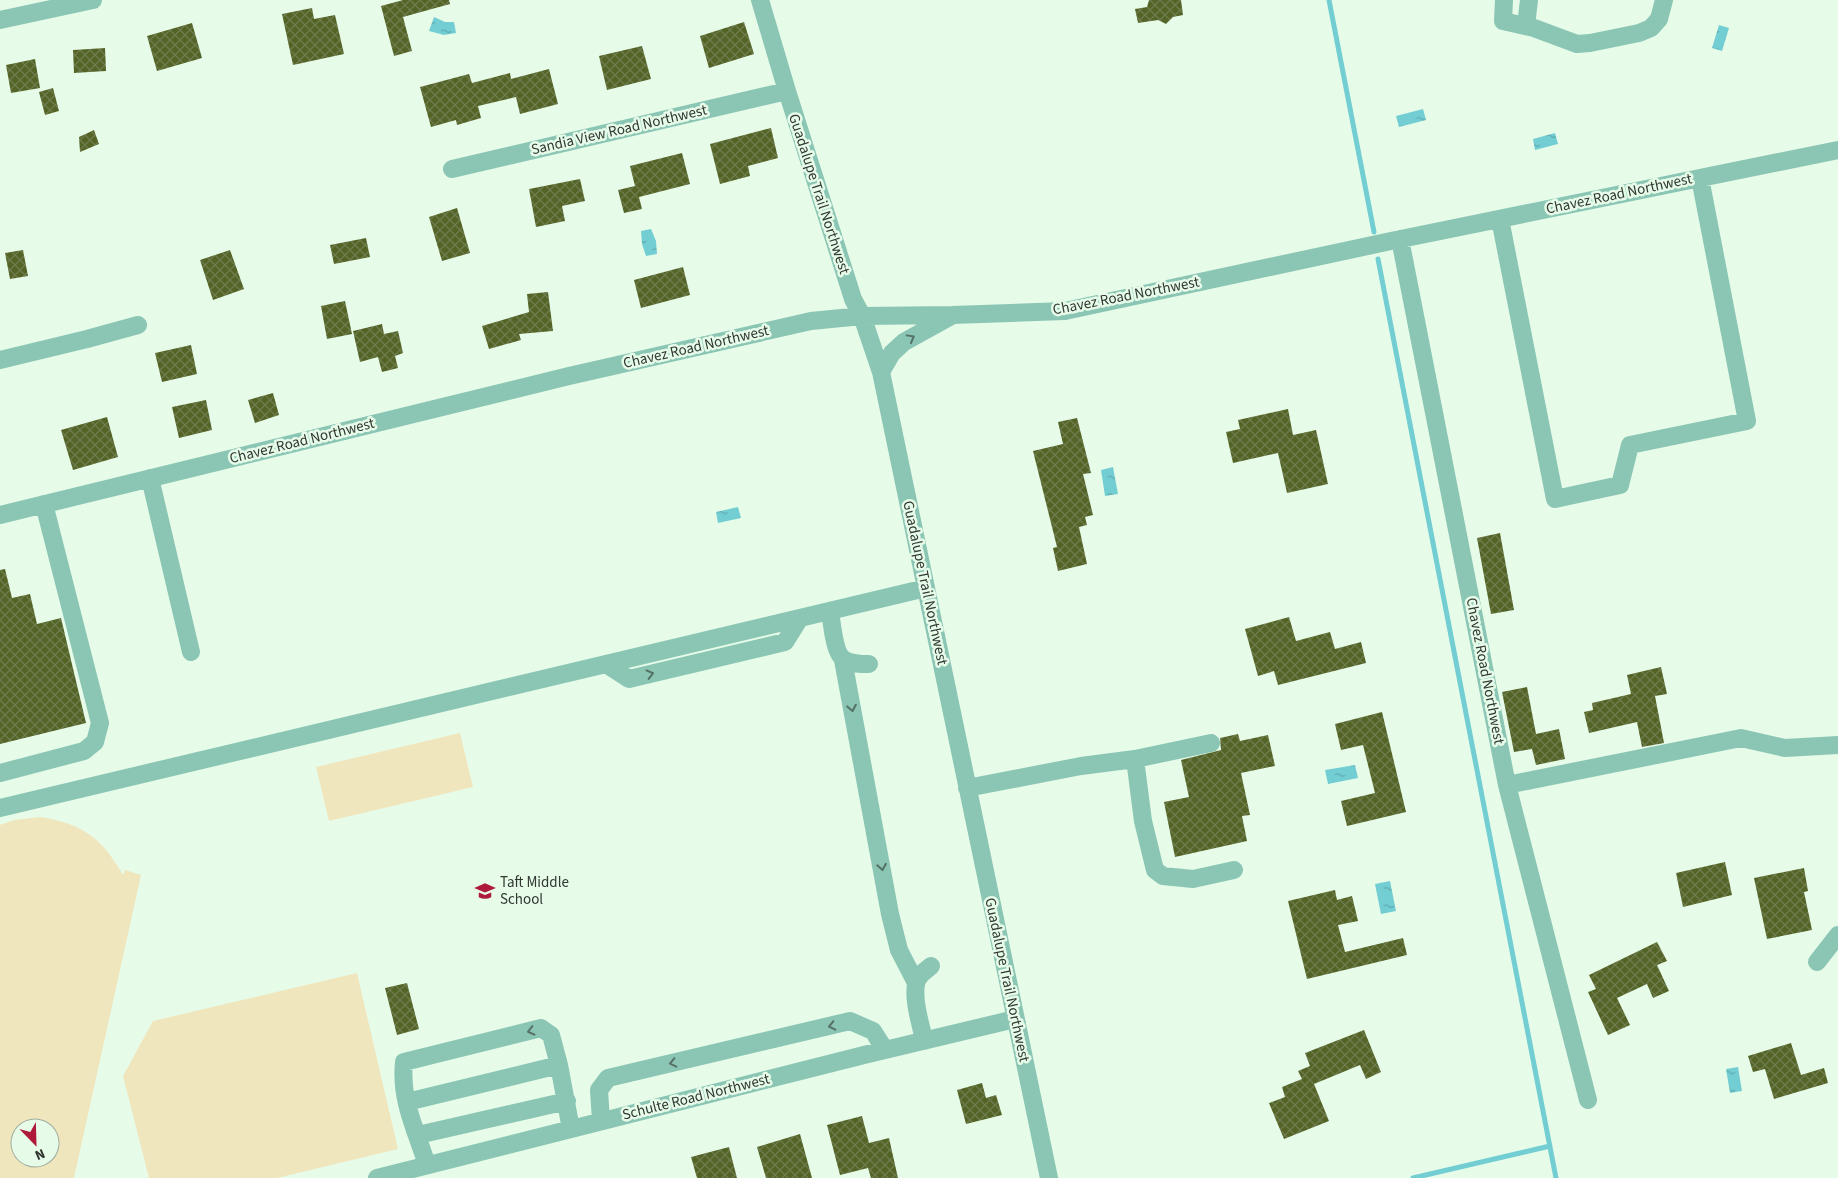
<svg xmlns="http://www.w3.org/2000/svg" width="1838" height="1178" viewBox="0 0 1838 1178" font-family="'Source Sans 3',sans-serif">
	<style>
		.grass { fill: #f0e6be; fill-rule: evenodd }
		.water { fill: url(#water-ripples) }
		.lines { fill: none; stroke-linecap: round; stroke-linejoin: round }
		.stream { stroke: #72ced3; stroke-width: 5 }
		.building { fill: url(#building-cross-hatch) }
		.minor { stroke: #8bc6b5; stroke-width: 18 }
		.oneway { stroke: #557166 }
		.labels { text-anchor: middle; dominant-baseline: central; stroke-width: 5; stroke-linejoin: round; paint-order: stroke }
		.street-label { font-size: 15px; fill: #313831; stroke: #e7fbe9 }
		.poi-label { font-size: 15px; fill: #313831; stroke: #e7fbe9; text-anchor: start }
	</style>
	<defs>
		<pattern id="water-ripples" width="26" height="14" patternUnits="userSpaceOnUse" patternTransform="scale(1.25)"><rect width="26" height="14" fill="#72ced3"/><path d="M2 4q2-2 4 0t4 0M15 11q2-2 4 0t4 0" fill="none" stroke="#5ea8ac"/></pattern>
		<pattern id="building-cross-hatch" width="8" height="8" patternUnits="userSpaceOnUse" patternTransform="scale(1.25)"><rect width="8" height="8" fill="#546427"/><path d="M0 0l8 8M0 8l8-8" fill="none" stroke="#6f7c4e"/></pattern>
	</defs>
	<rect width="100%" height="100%" fill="#e7fbe9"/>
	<!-- grass -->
	<path class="grass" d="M 460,733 L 473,787 L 329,821 L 316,767 Z
		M 40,817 C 82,823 102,838 123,875 L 125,870 L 141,875 L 74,1178 L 0,1178 L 0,825 L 14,820 ZM 20,1128 L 50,1128 L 50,1158 L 20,1158 Z
		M 357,973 L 398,1149 L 277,1178 L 149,1178 L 123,1076 L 153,1021 Z"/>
	<!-- water -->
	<path class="water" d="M 434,17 L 445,22 L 454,22 L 456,33 L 444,35 L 429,31 Z
		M 1719,25 L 1729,28 L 1722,51 L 1712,48 Z
		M 1423,109 L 1426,120 L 1399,127 L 1396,116 Z
		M 1555,133 L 1558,144 L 1535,150 L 1533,139 Z
		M 651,229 L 656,241 L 657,254 L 646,256 L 642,244 L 641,231 Z
		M 1113,467 L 1118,494 L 1105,496 L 1101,470 Z
		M 738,507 L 741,518 L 718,523 L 716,512 Z
		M 1355,765 L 1358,778 L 1328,784 L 1325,770 Z
		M 1390,881 L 1396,911 L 1381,914 L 1375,884 Z
		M 1738,1067 L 1742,1091 L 1730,1093 L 1726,1069 Z"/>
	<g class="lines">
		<!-- stream -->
		<path class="stream" d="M 1329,0 L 1374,232
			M 1378,259 L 1556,1178
			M 1413,1178 L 1550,1146"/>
	</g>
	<!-- building -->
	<path class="building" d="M 403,0 L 449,0 L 450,4 L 403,17 L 412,51 L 394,56 L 381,6 Z
		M 1149,0 L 1181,0 L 1183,15 L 1173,17 L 1166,24 L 1158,20 L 1138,23 L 1135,9 L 1147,7 Z
		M 312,8 L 314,19 L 335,15 L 344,54 L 293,65 L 282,14 Z
		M 744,22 L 754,54 L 709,68 L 700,36 Z
		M 192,23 L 202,58 L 157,71 L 147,36 Z
		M 642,46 L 651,79 L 607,90 L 599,56 Z
		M 105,48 L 106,71 L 74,73 L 73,50 Z
		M 35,59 L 40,88 L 11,93 L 6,65 Z
		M 549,69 L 558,104 L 520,114 L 516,97 L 478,106 L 481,118 L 457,125 L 456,120 L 431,127 L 420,87 L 469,74 L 472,83 L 510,73 L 511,79 Z
		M 53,88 L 59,111 L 45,115 L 39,92 Z
		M 771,128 L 778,158 L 748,166 L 750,176 L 720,184 L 710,144 Z
		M 94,130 L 99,144 L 80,152 L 79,137 Z
		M 682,153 L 690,184 L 639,197 L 642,209 L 624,213 L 618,190 L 635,186 L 630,166 Z
		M 580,179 L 585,201 L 562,206 L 565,221 L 536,227 L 529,189 Z
		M 457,208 L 470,253 L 442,261 L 429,217 Z
		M 366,238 L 370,257 L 334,264 L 330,245 Z
		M 23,250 L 28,276 L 10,279 L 5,253 Z
		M 230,250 L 244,289 L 213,300 L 200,260 Z
		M 683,267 L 690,295 L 641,308 L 634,280 Z
		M 548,292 L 553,331 L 519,334 L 521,340 L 489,349 L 482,326 L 529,312 L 527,294 Z
		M 345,301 L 352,334 L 327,339 L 321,306 Z
		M 382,324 L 384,334 L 398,331 L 403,353 L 395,356 L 398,368 L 382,372 L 378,357 L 360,362 L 353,331 Z
		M 191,345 L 197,374 L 162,382 L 155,353 Z
		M 273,393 L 279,415 L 255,423 L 248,400 Z
		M 206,400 L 212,430 L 179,438 L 172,407 Z
		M 1288,409 L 1293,435 L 1316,430 L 1328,484 L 1287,493 L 1278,453 L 1233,463 L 1226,432 L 1240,429 L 1238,420 Z
		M 107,417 L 118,457 L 73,470 L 61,430 Z
		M 1077,418 L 1091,473 L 1083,474 L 1093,515 L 1085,517 L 1087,525 L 1079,527 L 1087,564 L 1058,571 L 1053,548 L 1057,547 L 1033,451 L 1063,444 L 1058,422 Z
		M 1500,533 L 1514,610 L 1491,614 L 1477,538 Z
		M 5,569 L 12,598 L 30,594 L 37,624 L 61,618 L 86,723 L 0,744 L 0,570 Z
		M 1289,617 L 1296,641 L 1330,632 L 1335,649 L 1361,642 L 1366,663 L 1278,685 L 1274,671 L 1258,676 L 1245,629 Z
		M 1661,667 L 1667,694 L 1655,696 L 1664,743 L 1642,747 L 1637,722 L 1589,733 L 1584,712 L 1593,710 L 1592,703 L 1631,694 L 1627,675 Z
		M 1527,687 L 1536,734 L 1559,729 L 1565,759 L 1536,765 L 1532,749 L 1514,752 L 1502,692 Z
		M 1382,712 L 1406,812 L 1347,826 L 1341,801 L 1375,793 L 1363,745 L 1341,750 L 1335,724 Z
		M 1238,734 L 1240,741 L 1268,735 L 1275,766 L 1241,773 L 1250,815 L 1242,816 L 1247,841 L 1175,857 L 1164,802 L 1189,797 L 1181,760 L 1221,750 L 1220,738 Z
		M 1725,862 L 1732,895 L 1683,907 L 1676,873 Z
		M 1804,868 L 1808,891 L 1804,892 L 1812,930 L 1767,939 L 1754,878 Z
		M 1335,890 L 1337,900 L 1352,896 L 1358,921 L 1338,925 L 1345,952 L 1403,938 L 1407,955 L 1307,979 L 1288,901 Z
		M 1657,942 L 1667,961 L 1657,965 L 1669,991 L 1653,998 L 1647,984 L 1617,998 L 1630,1025 L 1608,1035 L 1588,992 L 1596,989 L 1589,975 Z
		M 407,983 L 419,1029 L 397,1035 L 385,988 Z
		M 1364,1030 L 1381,1072 L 1366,1079 L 1360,1065 L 1314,1084 L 1329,1121 L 1284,1139 L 1269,1103 L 1285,1097 L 1282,1087 L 1302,1079 L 1298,1071 L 1310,1066 L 1305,1053 Z
		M 1791,1043 L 1801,1075 L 1824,1068 L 1828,1083 L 1774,1099 L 1765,1069 L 1753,1072 L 1748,1056 Z
		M 982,1083 L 986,1098 L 996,1095 L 1002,1115 L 966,1124 L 957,1090 Z
		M 862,1116 L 869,1143 L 889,1138 L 898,1178 L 871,1178 L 868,1168 L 840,1175 L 827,1125 Z
		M 800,1134 L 812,1178 L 766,1178 L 757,1147 Z
		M 729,1147 L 737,1178 L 697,1178 L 691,1157 Z"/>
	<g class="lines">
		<!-- minor -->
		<path class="minor" d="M 760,0 L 787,91 L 853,299 L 862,316 L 881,372 L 1049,1178
			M 1504,0 L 1503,21 L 1534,28 L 1577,44 L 1590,43 L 1639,33 L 1651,28 L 1659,19 L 1664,0
			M 0,20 L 93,0
			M 1526,26 L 1529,0
			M 452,169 L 787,91
			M 1500,219 L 1555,499 L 1620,485 L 1630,445 L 1747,421 L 1700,178
			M 1400,239 L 1507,785 L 1588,1100
			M 0,360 L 87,339 L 138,325
			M 881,372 L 892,353 L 904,342 L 951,316
			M 150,478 L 191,652
			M 0,515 L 569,376 L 811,321 L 862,316 L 952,315 L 1065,311 L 1391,241 L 1838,150
			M 830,611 C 832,623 834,655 845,660 C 852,664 861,664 869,664
			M 843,660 L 890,914 L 899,950 L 916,983
			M 606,664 L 629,679 L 785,642 L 800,618
			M 1135,759 L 1211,743
			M 0,773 L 84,751 L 95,742 L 100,723 L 44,504
			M 1507,785 L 1741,738 L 1785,748 L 1838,745
			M 967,788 L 1081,766 L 1135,759 L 1143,821 L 1155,870 L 1163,876 L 1193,879 L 1234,870
			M 0,808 L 926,588
			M 1817,962 L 1838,935
			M 924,1041 C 921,1024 913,1002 916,984 C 917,976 925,971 931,966
			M 407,1102 L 559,1065
			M 601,1121 L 599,1090 L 608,1078 L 850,1021 L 873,1031 L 885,1050
			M 418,1135 L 567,1101
			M 427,1165 C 416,1130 400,1100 404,1062 L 541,1028 L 551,1035 L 559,1065 L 571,1129
			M 377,1178 L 864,1055 L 1015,1019"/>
	</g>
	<!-- one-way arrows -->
	<defs><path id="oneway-chevron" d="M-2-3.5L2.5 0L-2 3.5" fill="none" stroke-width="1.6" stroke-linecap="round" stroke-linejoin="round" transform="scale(1.25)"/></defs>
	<g class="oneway">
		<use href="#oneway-chevron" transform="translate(911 338) rotate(-29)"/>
		<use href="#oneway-chevron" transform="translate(650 674) rotate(-14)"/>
		<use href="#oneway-chevron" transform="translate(852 708) rotate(79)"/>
		<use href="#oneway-chevron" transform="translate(882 867) rotate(80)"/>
		<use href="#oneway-chevron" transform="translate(832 1026) rotate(167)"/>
		<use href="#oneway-chevron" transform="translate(531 1031) rotate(166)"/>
		<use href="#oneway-chevron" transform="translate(673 1063) rotate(167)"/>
	</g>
	<!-- icons -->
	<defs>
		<symbol id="school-bare" viewBox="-9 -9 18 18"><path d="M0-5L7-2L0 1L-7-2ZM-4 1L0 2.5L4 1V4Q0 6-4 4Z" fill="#ae1a39" stroke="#e7fbe9" stroke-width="2.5" paint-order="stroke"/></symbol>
	</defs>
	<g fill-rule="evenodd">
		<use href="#school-bare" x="471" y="877" width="28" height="28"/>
	</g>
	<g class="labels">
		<!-- street labels -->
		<g class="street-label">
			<text transform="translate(619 130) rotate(-13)">Sandia View Road Northwest</text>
			<text transform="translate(819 194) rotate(72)">Guadalupe Trail Northwest</text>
			<text transform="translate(1619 194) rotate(-12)">Chavez Road Northwest</text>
			<text transform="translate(1126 296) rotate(-11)">Chavez Road Northwest</text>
			<text transform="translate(696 347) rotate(-13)">Chavez Road Northwest</text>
			<text transform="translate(302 441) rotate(-14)">Chavez Road Northwest</text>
			<text transform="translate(925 583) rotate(78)">Guadalupe Trail Northwest</text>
			<text transform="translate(1485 671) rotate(79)">Chavez Road Northwest</text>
			<text transform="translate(1007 980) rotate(78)">Guadalupe Trail Northwest</text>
			<text transform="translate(696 1097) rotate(-14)">Schulte Road Northwest</text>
		</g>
		<!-- poi labels -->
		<g class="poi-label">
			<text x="500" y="882">Taft Middle<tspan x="500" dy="17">School</tspan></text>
		</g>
	</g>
	<!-- north arrow -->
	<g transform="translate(35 1143) rotate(157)"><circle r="24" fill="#e7fbe9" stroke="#9ead9f"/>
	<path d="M0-4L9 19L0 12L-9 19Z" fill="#ae1a39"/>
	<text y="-8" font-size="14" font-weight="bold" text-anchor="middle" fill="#313831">N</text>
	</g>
</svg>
